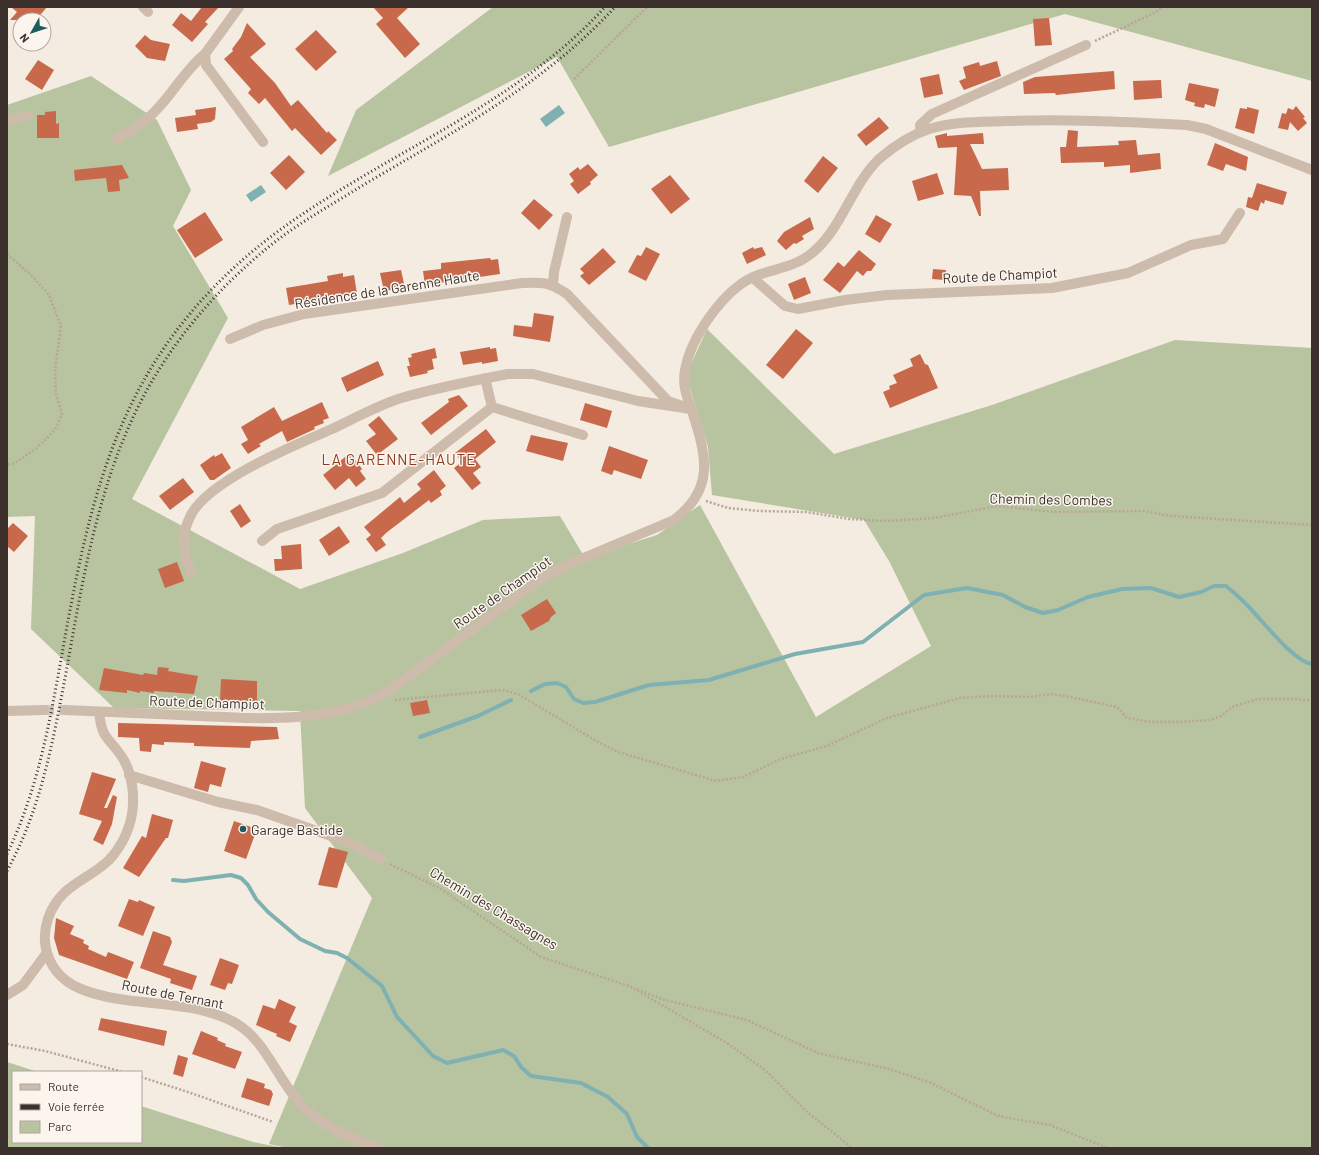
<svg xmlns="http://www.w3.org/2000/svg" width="1319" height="1155" viewBox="0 0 1319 1155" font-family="Barlow,sans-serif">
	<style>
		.green { fill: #b8c4a0 }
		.water { fill: #7fb0b2 }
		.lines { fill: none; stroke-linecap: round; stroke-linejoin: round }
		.stream { stroke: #7fb0b2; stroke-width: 4 }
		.building { fill: #c8694b }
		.tertiary-tunnel { stroke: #cfc6bd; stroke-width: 10; stroke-dasharray: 10 5; stroke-linecap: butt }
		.path { stroke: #b9a596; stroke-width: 2.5; stroke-dasharray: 2 2; stroke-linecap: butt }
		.minor { stroke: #cdbbac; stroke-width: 10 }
		.tertiary { stroke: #cdbbac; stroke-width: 10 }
		.rail { stroke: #3b302b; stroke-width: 3; stroke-dasharray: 1 3; stroke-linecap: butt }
		.poi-dot { fill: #1f5a5e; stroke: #fbf5ee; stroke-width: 1.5 }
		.labels { text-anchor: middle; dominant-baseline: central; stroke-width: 3; stroke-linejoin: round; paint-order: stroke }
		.street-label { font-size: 14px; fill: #3b302b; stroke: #fbf5ee }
		.poi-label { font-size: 14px; fill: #3b302b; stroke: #fbf5ee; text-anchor: start }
		.neighbourhood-label { font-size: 15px; letter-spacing: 1px; fill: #8c3b22; stroke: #fbf5ee }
	</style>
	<rect width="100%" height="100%" fill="#f4ebe1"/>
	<!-- green -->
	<path class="green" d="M 493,7 L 1312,7 L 1312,81 L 1065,14 L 609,147 L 557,57 L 328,176 L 356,110 Z
		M 91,76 L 157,120 L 191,190 L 173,226 L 228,318 L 132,499 L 300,589 L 403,553 L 483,520 L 560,516 L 585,558 L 657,535 L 700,505 L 816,717 L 931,646 L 889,561 L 864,520 L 712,495 L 708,447 L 686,375 L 707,329 L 834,454 L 992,405 L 1175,340 L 1312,348 L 1312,1148 L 287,1148 L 269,1144 L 372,898 L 305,808 L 300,711 L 114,708 L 31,629 L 35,516 L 7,517 L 7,105 Z
		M 7,1062 L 38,1072 L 13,1072 L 13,1142 L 141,1142 L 141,1106 L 253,1142 L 284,1148 L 7,1148 Z"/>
	<!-- water -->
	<path class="water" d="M 559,105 L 565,113 L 546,127 L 540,119 Z
		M 261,185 L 266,192 L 251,202 L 246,195 Z"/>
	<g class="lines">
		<!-- stream -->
		<path class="stream" d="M 531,691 L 545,684 L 557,683 L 566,687 L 574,699 L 583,703 L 595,702 L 649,685 L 709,680 L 795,654 L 863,642 L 924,595 L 967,588 L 1003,595 L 1025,607 L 1043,613 L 1058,610 L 1088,597 L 1122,589 L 1151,588 L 1179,597 L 1201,592 L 1214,586 L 1226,586 C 1232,591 1238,596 1244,602 C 1260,617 1292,661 1312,664
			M 420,737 L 478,716 L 511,700
			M 173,880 L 184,881 L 231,875 L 241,878 L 248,885 L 256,899 L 268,912 L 300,939 L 325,951 L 337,953 L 347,958 L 382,986 L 397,1017 L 433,1056 L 447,1063 L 503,1050 L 514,1056 L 521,1067 L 531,1076 L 581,1083 L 608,1097 L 627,1114 L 637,1137 L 648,1148"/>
	</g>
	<!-- building -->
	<path class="building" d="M 11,7 L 47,7 L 36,20 L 10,20 L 17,12 Z
		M 202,7 L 219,7 L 205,22 L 208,24 L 192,42 L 172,25 L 181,13 L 191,21 Z
		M 373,7 L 409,7 L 397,18 L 420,44 L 405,58 L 376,24 L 383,18 Z
		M 1049,18 L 1052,45 L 1035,46 L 1033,19 Z
		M 247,23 L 266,44 L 250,57 L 275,83 L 291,106 L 298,100 L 327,133 L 328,131 L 337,140 L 321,155 L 295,128 L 292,131 L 265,98 L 259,104 L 248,93 L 251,89 L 224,59 L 233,51 L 232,49 L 241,37 Z
		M 316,30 L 337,52 L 316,71 L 295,49 Z
		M 145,35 L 151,40 L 170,44 L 165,61 L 147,58 L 135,46 Z
		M 38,60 L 54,70 L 42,90 L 25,79 Z
		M 997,61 L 1001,76 L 964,90 L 959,81 L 966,78 L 963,67 L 979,62 L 980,66 Z
		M 1114,71 L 1115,89 L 1056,95 L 1055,93 L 1024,94 L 1023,82 L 1035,77 Z
		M 939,74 L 943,94 L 924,98 L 920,78 Z
		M 1161,80 L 1162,98 L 1134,100 L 1133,81 Z
		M 1189,83 L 1219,89 L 1215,107 L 1205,104 L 1204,108 L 1194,106 L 1195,103 L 1185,100 Z
		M 1296,106 L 1305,117 L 1303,118 L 1307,123 L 1298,131 L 1290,122 L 1288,130 L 1278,128 L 1282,113 L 1286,114 L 1288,108 L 1293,110 Z
		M 216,107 L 215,119 L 211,122 L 197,124 L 198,129 L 177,132 L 175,118 L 196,115 L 195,110 Z
		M 1247,107 L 1259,110 L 1254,134 L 1235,128 L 1240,108 L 1247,109 Z
		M 56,111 L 56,124 L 59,123 L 59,138 L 37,138 L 37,115 L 45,115 L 45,112 Z
		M 879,117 L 889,128 L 866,146 L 857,135 Z
		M 1068,130 L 1078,131 L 1077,147 L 1119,145 L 1118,141 L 1136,140 L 1138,155 L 1160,153 L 1161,169 L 1130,173 L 1130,165 L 1104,167 L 1104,162 L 1061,163 L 1060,147 L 1066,147 Z
		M 947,133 L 947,136 L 983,133 L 984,144 L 970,144 L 982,169 L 1008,168 L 1009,190 L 980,191 L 981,216 L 979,216 L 971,196 L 954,195 L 957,147 L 938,148 L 935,136 Z
		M 1215,143 L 1248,157 L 1246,171 L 1226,164 L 1223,171 L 1207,165 Z
		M 289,155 L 305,172 L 286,190 L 270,173 Z
		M 823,156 L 838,168 L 818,193 L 804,181 Z
		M 588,164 L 598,175 L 590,182 L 591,184 L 578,194 L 570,184 L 574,181 L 569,174 L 578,167 L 580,170 Z
		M 122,165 L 129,178 L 119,180 L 120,191 L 108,192 L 106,178 L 75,181 L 74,170 Z
		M 937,173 L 944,194 L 918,201 L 912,181 Z
		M 670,175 L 690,199 L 671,214 L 651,189 Z
		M 1257,183 L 1287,192 L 1283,205 L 1265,200 L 1264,204 L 1261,202 L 1258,211 L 1246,207 L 1248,197 L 1252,198 Z
		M 534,199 L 553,215 L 539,230 L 521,213 Z
		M 205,212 L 223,240 L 195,258 L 177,230 Z
		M 876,215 L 892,224 L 880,243 L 865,234 Z
		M 810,217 L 814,229 L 802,236 L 804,239 L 796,244 L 794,243 L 786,250 L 777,241 L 784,232 Z
		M 646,247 L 660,254 L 646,281 L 628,272 L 637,255 L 641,256 Z
		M 753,247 L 754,249 L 762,247 L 766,255 L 747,264 L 742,253 Z
		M 603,248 L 616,262 L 589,285 L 580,276 L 584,273 L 580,269 Z
		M 859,250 L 876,264 L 871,271 L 867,271 L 863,276 L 857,271 L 840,293 L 823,280 L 838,262 L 844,267 Z
		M 490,258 L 491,260 L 498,259 L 500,274 L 425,285 L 423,271 L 441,269 L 441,263 Z
		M 933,269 L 946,270 L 945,280 L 932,279 Z
		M 401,270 L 405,288 L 384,291 L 380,273 Z
		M 343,273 L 343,277 L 354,275 L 357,294 L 312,300 L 312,301 L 289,305 L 286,288 L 328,281 L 327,276 Z
		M 805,277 L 811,293 L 794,300 L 788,284 Z
		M 534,313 L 554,316 L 550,342 L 513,336 L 514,325 L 532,327 Z
		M 796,329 L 813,343 L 783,379 L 766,365 Z
		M 490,347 L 490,349 L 496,348 L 498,361 L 482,364 L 482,362 L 463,365 L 460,352 Z
		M 435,348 L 437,358 L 432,359 L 434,369 L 427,371 L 428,373 L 410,377 L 407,366 L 410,366 L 408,358 L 412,357 L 411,354 Z
		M 920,354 L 925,364 L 928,365 L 938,388 L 890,408 L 883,392 L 890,389 L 889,386 L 897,383 L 893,375 L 913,366 L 910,359 Z
		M 378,361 L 384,375 L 347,392 L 341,378 Z
		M 459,395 L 468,406 L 431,435 L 421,423 L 449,402 L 448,399 Z
		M 322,402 L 329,418 L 323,420 L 324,423 L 314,427 L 315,429 L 287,442 L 282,431 L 259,444 L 261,446 L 248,454 L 241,444 L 248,440 L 241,427 L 274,407 L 282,421 Z
		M 585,403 L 612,411 L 607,428 L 580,420 Z
		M 379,416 L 398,439 L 377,455 L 366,441 L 376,434 L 368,425 Z
		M 486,429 L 496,442 L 475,459 L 481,467 L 473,473 L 481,483 L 472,490 L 454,468 L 462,462 L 455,453 Z
		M 531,435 L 568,443 L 563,461 L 526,451 Z
		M 609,446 L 648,460 L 641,479 L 614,470 L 612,475 L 601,471 Z
		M 222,453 L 231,468 L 214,480 L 210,480 L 200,465 L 214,455 L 215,457 Z
		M 350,453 L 362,469 L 360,471 L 366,479 L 356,487 L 349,478 L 335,490 L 323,475 Z
		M 434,470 L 446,486 L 440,491 L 442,495 L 431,503 L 429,500 L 386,533 L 381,538 L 386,545 L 376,552 L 366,539 L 371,535 L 364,527 L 400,497 L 404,503 L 421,489 L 417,484 Z
		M 183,478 L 194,492 L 170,510 L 159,496 Z
		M 240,504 L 251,521 L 241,528 L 230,511 Z
		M 13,523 L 28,536 L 14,552 L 7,546 L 7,529 Z
		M 339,526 L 350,542 L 329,556 L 319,540 Z
		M 301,544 L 302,569 L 275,571 L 274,559 L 282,559 L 281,546 Z
		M 177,562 L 184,581 L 165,588 L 158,569 Z
		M 547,599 L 556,613 L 551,617 L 549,621 L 531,631 L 521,615 Z
		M 158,667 L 169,668 L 168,671 L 198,676 L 194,694 L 154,691 L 154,693 L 140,691 L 140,693 L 127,690 L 127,693 L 99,690 L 104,668 L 143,675 L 144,673 L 157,675 Z
		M 221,679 L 257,681 L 257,701 L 220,701 Z
		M 427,700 L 430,713 L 413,716 L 410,703 Z
		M 118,723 L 277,727 L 279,739 L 251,741 L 250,748 L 194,746 L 194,743 L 164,742 L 164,745 L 152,744 L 151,752 L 140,751 L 139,738 L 118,737 Z
		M 201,761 L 226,768 L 221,787 L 210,784 L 208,792 L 194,788 Z
		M 92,772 L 116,779 L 104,808 L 107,808 L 113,795 L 117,797 L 112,824 L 103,845 L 93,840 L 102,821 L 79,814 Z
		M 152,814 L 173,820 L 168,838 L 166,838 L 139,877 L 123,868 L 142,836 L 146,838 Z
		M 234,821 L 257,829 L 246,859 L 224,851 Z
		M 329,847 L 348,852 L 337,888 L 318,885 Z
		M 129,899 L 138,902 L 139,900 L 155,907 L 143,936 L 118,926 Z
		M 56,918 L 74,926 L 70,934 L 84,940 L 83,943 L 89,946 L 88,949 L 106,957 L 108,952 L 134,962 L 127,979 L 59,955 L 54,938 Z
		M 153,931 L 170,937 L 172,942 L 163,965 L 197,976 L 192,990 L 170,983 L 171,979 L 140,968 Z
		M 220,958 L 239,965 L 232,984 L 228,983 L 225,990 L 210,985 Z
		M 279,999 L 296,1007 L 289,1022 L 297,1026 L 290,1042 L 276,1036 L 277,1034 L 256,1025 L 263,1005 L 275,1009 Z
		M 101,1018 L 167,1031 L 164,1046 L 98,1030 Z
		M 201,1031 L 218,1038 L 217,1040 L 226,1044 L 225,1046 L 242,1052 L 235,1069 L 192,1054 Z
		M 178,1055 L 188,1058 L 183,1077 L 173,1074 Z
		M 247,1078 L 265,1084 L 264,1088 L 271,1090 L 273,1094 L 269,1106 L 241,1097 Z"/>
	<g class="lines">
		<!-- tertiary-tunnel -->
		<path class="tertiary-tunnel" d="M 44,710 L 65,710"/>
		<!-- path -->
		<path class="path" d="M 1095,41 L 1156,12 L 1162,7
			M 574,79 L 647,7
			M 7,254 L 31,275 L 49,295 L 61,326 L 55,370 L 56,394 L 62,414 L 55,430 L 37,448 L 15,463 L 7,465
			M 706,501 L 728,508 L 759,511 L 806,512 L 849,519 L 888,521 L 934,518 L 997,506 L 1054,512 L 1144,511 L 1171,516 L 1312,525
			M 395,700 L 502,690 L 518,694 L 598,742 L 618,752 L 716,781 L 743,777 L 781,759 L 827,746 L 887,718 L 960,698 L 993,696 L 1029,697 L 1051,694 L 1065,696 L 1117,707 L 1127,718 L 1151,722 L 1179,722 L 1211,720 L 1221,716 L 1234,706 L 1259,699 L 1297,699 L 1312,701
			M 390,864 L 441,889 L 541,957 L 629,986 L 727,1043 L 765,1070 L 805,1110 L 852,1148
			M 637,989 L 665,1000 L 747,1020 L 818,1053 L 889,1069 L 931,1083 L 996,1115 L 1008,1118 L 1050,1125 L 1108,1148
			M 7,1044 L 45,1051 L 123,1072
			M 141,1077 L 188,1092 L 273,1122"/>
		<!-- minor -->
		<path class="minor" d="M 143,7 L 148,12
			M 239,7 L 205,54 L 206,65 L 263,142
			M 7,120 L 28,116
			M 921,132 L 920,125 L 932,114 L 1086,45
			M 117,139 C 132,130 147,121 159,107 C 175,90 186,69 205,54
			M 753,278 L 785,306 L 798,309 L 845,300 L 887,295 L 1052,288 L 1128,273 L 1191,245 L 1223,239 L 1240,213
			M 553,284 L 554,272 L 567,217
			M 492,407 L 583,435
			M 262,541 L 277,529 L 382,493 L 492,407 L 485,378
			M 191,573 C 183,553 180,535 191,515 C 209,480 295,445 332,429 C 353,419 375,407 398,399 C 434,388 471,381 508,374 L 533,374 L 638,401 L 691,409 L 668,401 L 567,294 C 549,282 543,282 522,283 L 304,314 L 263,325 L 230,339
			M 129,775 L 218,802 L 257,810 L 348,842 L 381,859
			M 7,995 L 23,985 L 46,954"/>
		<!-- tertiary -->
		<path class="tertiary" d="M 65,710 C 103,712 142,713 180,715 C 247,718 331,727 390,690 L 541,579 L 569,564 L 674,520 C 716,488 706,455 692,411 C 687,397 682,385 685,370 C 691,337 723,291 753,277 C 771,269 792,268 808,256 C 841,233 850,187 879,159 C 893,147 911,135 929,129 C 954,121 981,122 1007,121 C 1068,119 1126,122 1187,125 L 1206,129 L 1312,170
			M 7,711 L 44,710
			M 99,712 C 102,740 108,736 122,757 C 132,772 135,796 132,814 C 129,831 121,847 109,860 C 96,873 78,880 64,893 C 34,923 39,972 81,989 C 128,1008 184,998 230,1020 C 264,1036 275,1075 298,1101 C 319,1126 349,1137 378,1148"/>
		<!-- rail -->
		<path class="rail" d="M 7,854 C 39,788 51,715 64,643 C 82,543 102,443 158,357 C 191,306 235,262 284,227 C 390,151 516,105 605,7
			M 7,871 C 41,809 53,741 66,673 C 85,567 102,457 162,365 C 190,321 226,282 266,249 C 295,225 328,207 360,187 C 452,132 540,88 615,7"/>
	</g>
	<!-- markers -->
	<circle class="poi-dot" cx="243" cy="829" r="4"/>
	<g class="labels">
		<!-- street labels -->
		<g class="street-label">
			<text transform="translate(1000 275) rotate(-3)">Route de Champiot</text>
			<text transform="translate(387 289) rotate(-9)">Résidence de la Garenne Haute</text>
			<text transform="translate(1051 499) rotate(1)">Chemin des Combes</text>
			<text transform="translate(502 592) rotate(-35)">Route de Champiot</text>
			<text transform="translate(207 702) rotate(2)">Route de Champiot</text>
			<text transform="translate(494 908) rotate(31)">Chemin des Chassagnes</text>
			<text transform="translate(173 994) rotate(11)">Route de Ternant</text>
		</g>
		<!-- poi labels -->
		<g class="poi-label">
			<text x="251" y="829">Garage Bastide</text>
		</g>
		<!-- neighbourhood labels -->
		<g class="neighbourhood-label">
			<text x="399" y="459">LA GARENNE-HAUTE</text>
		</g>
	</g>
	<!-- border -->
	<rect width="1319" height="1155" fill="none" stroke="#3b302b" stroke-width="16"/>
	<!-- legend -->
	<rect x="12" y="1071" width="130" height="72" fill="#fbf5ee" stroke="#aea6a0"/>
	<rect x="20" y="1084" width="20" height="6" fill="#cdbbac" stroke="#aea6a0"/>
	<text x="48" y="1091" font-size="12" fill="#3b302b">Route</text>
	<rect x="20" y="1104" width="20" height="6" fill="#3b302b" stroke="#aea6a0"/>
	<text x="48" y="1111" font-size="12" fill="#3b302b">Voie ferrée</text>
	<rect x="20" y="1121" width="20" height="12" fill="#b8c4a0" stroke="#aea6a0"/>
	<text x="48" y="1131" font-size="12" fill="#3b302b">Parc</text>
	<!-- north arrow -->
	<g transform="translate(32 32) rotate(231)"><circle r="19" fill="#fbf5ee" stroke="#aea6a0"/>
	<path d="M0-3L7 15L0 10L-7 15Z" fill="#1f5a5e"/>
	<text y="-6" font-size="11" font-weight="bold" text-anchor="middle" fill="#3b302b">N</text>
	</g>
</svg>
